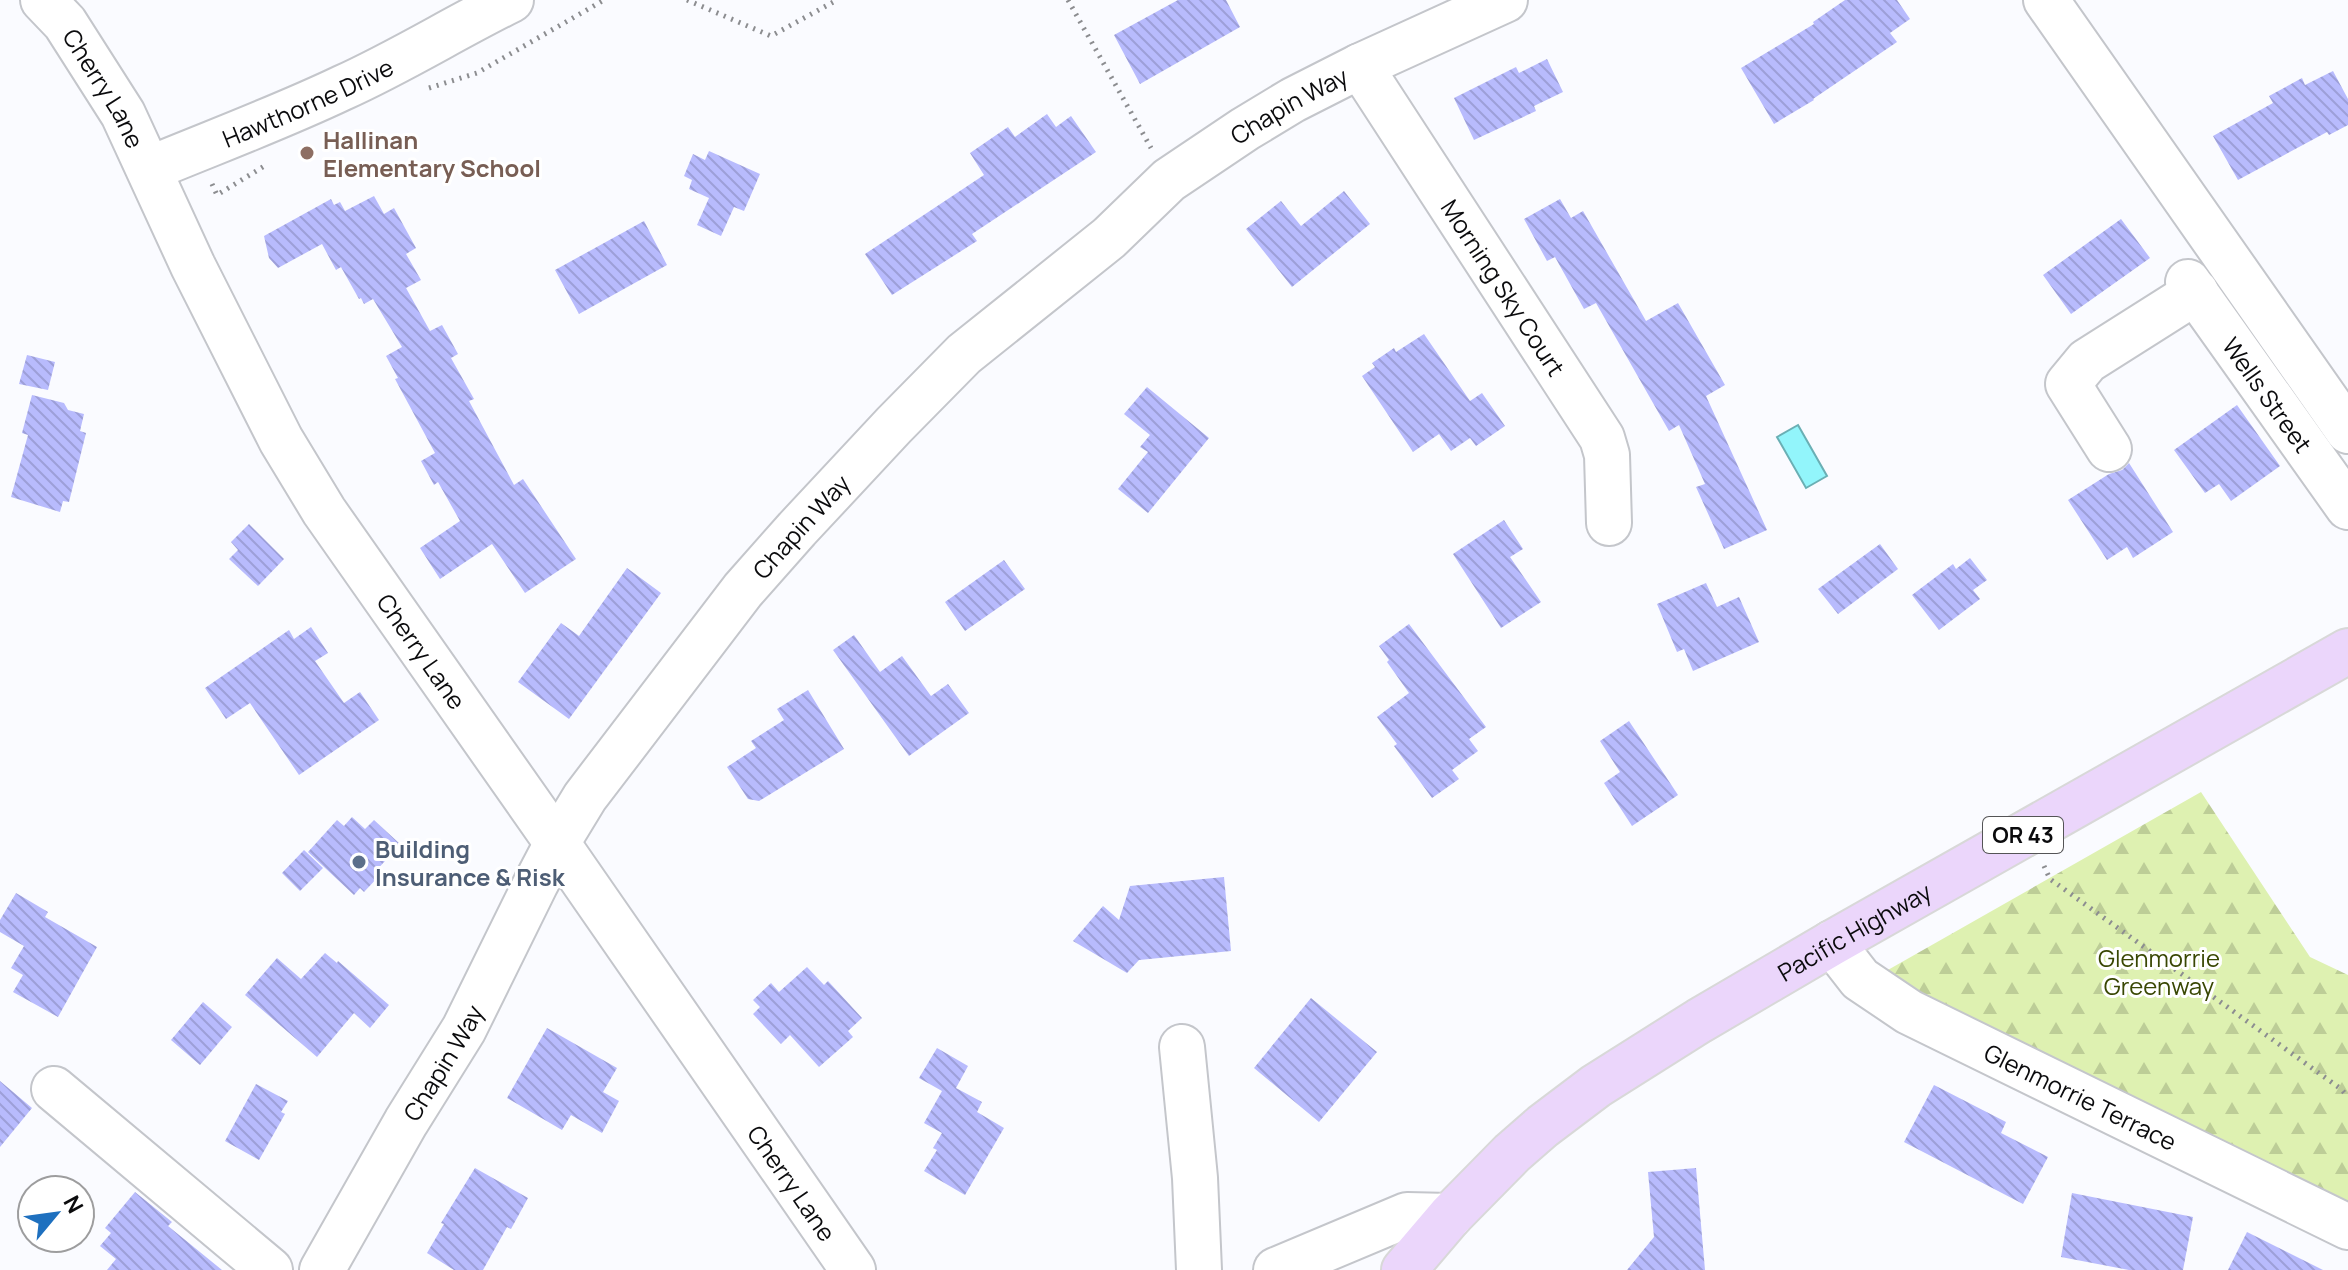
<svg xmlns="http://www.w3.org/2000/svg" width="2348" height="1270" viewBox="0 0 2348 1270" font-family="Manrope,sans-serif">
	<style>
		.forest { fill: url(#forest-firs) }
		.water { fill: #92f5fb; stroke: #6aafb4; stroke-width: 2 }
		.building { fill: url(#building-back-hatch) }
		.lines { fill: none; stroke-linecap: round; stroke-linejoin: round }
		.minor-casing { stroke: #c4c6cb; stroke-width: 48 }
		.major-casing { stroke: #d8d8d8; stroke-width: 48 }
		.path { stroke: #8c8d90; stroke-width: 5; stroke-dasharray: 2 6; stroke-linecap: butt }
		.minor { stroke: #fff; stroke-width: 44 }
		.major { stroke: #ebd6fb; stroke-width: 44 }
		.education-dot { fill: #8d6e63; stroke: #fff; stroke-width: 3 }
		.service-dot { fill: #5c6f8a; stroke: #fff; stroke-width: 3 }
		.labels { text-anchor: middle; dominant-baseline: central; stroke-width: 6; stroke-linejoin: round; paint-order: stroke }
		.shield { fill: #fff; stroke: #545456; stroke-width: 2 }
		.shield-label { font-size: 22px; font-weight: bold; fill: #0b0b0d }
		.street-label { font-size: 24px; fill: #0b0b0d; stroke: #fff }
		.education-label { font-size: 24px; font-weight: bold; fill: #785e54; stroke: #fff; text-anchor: start }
		.service-label { font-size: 24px; font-weight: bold; fill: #4e5e75; stroke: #fff; text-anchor: start }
		.park-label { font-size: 24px; fill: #394703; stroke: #fff }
	</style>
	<defs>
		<pattern id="forest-firs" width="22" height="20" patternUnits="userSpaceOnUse" patternTransform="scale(2)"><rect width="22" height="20" fill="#def1b1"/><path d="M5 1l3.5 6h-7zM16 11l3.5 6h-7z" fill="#bdcd97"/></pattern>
		<pattern id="building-back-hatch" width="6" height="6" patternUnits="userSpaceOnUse" patternTransform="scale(2)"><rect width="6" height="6" fill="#b8bbfd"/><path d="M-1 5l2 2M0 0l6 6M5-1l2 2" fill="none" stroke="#9d9fd8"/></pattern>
	</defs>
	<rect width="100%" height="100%" fill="#fafbff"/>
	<!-- forest -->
	<path class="forest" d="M 2201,792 L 2310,957 L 2348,975 L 2348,1211 L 1872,979 Z"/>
	<!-- water -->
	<path class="water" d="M 1798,425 L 1827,476 L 1806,488 L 1777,437 Z"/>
	<!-- building -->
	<path class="building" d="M 1178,0 L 1226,0 L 1240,27 L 1140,84 L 1114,35 Z
		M 1845,0 L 1897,0 L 1910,19 L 1890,33 L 1897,42 L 1813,99 L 1814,100 L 1774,124 L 1741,68 L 1814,24 L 1813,22 Z
		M 1547,59 L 1563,92 L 1534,106 L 1536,111 L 1474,140 L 1454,98 L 1516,67 L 1519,73 Z
		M 2333,71 L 2348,99 L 2348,125 L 2329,135 L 2327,132 L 2238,180 L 2213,136 L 2273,103 L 2269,96 L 2302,78 L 2305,85 Z
		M 1047,114 L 1056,127 L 1071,116 L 1096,152 L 972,234 L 977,241 L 892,295 L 865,254 L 984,175 L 970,153 L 1008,127 L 1015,137 Z
		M 709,151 L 760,174 L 744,211 L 734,207 L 721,236 L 697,225 L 709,198 L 689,189 L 692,180 L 684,176 L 693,154 L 705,160 Z
		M 1344,191 L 1370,224 L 1292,287 L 1246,229 L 1281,201 L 1301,226 Z
		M 374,196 L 384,214 L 394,208 L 416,248 L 406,254 L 421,280 L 406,288 L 430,331 L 442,325 L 458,354 L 451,358 L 474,399 L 469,401 L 514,485 L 523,479 L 576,559 L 525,593 L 492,544 L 440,579 L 420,548 L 460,521 L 438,482 L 434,485 L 421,461 L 435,453 L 395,379 L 398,378 L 386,356 L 402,347 L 373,299 L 364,304 L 361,298 L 359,299 L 341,267 L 336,270 L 322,244 L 278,268 L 269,258 L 264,236 L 331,199 L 334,205 L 340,202 L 345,211 Z
		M 1560,199 L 1571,218 L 1583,211 L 1646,321 L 1678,303 L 1725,385 L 1706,396 L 1767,530 L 1724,549 L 1696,487 L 1705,484 L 1679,425 L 1669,431 L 1596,303 L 1584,309 L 1555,257 L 1547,261 L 1524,219 Z
		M 2121,219 L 2150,258 L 2071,314 L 2043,275 Z
		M 644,221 L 667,265 L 579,314 L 555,270 Z
		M 1424,334 L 1470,401 L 1482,393 L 1505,426 L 1476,446 L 1470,438 L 1451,451 L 1439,434 L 1413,452 L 1362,376 L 1375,367 L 1372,363 L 1394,348 L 1396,352 Z
		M 27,355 L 55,362 L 48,390 L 19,384 Z
		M 1147,387 L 1209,438 L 1148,513 L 1118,489 L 1148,452 L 1140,447 L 1150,435 L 1124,414 Z
		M 32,395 L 64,403 L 68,410 L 84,414 L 80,431 L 86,433 L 69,502 L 63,501 L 60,512 L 11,497 L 28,435 L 22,433 Z
		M 2237,405 L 2280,466 L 2231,501 L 2219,484 L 2205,493 L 2174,450 Z
		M 2129,463 L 2173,532 L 2133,558 L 2127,547 L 2107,560 L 2068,500 L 2109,474 L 2122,470 Z
		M 1504,520 L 1523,549 L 1510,557 L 1541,602 L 1501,628 L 1453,554 Z
		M 249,524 L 284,559 L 258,586 L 229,559 L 238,550 L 231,542 Z
		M 1880,544 L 1898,569 L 1838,614 L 1818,589 Z
		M 1970,558 L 1987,580 L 1973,590 L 1980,599 L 1939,630 L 1912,595 L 1953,564 L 1956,569 Z
		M 1004,560 L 1025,589 L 965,631 L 945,602 Z
		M 627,568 L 661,593 L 569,719 L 518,682 L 561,623 L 579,636 Z
		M 1706,583 L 1717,607 L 1739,597 L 1759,642 L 1693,671 L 1684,649 L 1677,652 L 1657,604 Z
		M 1409,624 L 1486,727 L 1469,739 L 1478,751 L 1452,770 L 1459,779 L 1432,798 L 1394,746 L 1397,744 L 1377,717 L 1409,693 L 1387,662 L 1389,660 L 1379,646 Z
		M 311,627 L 328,653 L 315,661 L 344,703 L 360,692 L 379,720 L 299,775 L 250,703 L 226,719 L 205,688 L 289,630 L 294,639 Z
		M 854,635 L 880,672 L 902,656 L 931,696 L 948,684 L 969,713 L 909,756 L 833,650 Z
		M 808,690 L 844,749 L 759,801 L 748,799 L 727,767 L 756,748 L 751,741 L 784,720 L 777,709 Z
		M 1629,721 L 1678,795 L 1632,826 L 1604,783 L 1620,772 L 1600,741 Z
		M 352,817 L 365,829 L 374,820 L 400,844 L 376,871 L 380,875 L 364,892 L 360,888 L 354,895 L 308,852 L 337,820 L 344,826 Z
		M 304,850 L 323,868 L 300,891 L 282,873 Z
		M 1224,877 L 1231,951 L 1139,960 L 1127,973 L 1073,941 L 1103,906 L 1119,920 L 1130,886 Z
		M 16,893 L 48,912 L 45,917 L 97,947 L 58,1017 L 13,992 L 23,975 L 11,968 L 24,946 L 0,932 L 0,920 Z
		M 325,953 L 337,963 L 338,961 L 389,1005 L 370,1028 L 354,1013 L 317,1057 L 245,995 L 277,958 L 301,979 Z
		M 807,967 L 824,985 L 828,981 L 862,1018 L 848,1031 L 853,1037 L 819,1067 L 790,1035 L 781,1044 L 753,1014 L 760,1007 L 753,1000 L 771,983 L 779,992 Z
		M 1311,998 L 1377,1052 L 1319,1122 L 1254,1068 Z
		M 203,1002 L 232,1027 L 200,1065 L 171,1040 Z
		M 547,1028 L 617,1068 L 603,1092 L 619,1101 L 602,1133 L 571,1115 L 562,1130 L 507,1098 Z
		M 937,1048 L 968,1066 L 956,1088 L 982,1102 L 977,1112 L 1004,1128 L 965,1195 L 924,1171 L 937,1150 L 933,1148 L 942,1133 L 924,1123 L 942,1091 L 919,1078 Z
		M 0,1081 L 32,1108 L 0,1147 Z
		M 256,1084 L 288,1101 L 281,1112 L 285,1114 L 259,1160 L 225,1141 Z
		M 1934,1085 L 2006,1122 L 2001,1133 L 2048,1157 L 2023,1204 L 1904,1142 Z
		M 475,1168 L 528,1198 L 511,1229 L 507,1227 L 483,1270 L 454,1270 L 427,1253 L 444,1224 L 441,1223 Z
		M 1696,1168 L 1705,1270 L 1627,1270 L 1654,1237 L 1648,1172 Z
		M 135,1192 L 172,1222 L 168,1226 L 222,1270 L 107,1270 L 116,1259 L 100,1246 L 111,1233 L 105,1228 Z
		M 2072,1193 L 2193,1217 L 2183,1270 L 2129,1270 L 2061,1257 Z
		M 2247,1232 L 2323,1270 L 2228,1270 Z"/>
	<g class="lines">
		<defs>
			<g id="minor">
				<path id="s1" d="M 43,0 L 65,23 L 123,114 L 193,266 L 281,440 L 324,511 L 557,843 L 853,1270"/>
				<path d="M 2046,0 L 2348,431"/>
				<path id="s2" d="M 1360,66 L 1602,438 L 1607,455 L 1609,523"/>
				<path id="s3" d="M 149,169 C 214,142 279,118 342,88 C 400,62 454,28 511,0"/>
				<path id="s4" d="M 2188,282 L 2348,507"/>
				<path d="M 2109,449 L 2068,384 L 2087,361 L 2196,292"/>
				<path id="s5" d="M 1832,943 L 1860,979 L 1909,1012 L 2348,1227"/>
				<path d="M 1182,1047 L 1195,1178 L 1199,1270"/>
				<path d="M 54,1089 L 270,1270"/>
				<path id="s6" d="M 322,1270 L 406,1122 L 464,1029 L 536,883 L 557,843 L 585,797 L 743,590 L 797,529 L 894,425 L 964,354 L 1109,238 L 1169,180 L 1245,129 L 1293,100 L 1360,66 L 1505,0"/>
				<path d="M 1276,1270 L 1407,1215 L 1450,1216"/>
			</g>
			<g id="major">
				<path id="s7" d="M 1404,1270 L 1450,1216 L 1512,1153 L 1543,1126 L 1596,1086 L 1699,1021 L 1832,943 L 2348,651"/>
			</g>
		</defs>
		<!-- minor casing -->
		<use href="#minor" class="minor-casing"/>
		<!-- major casing -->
		<use href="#major" class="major-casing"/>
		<!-- path -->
		<path class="path" d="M 687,0 L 771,36 L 837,0
			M 1068,0 L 1151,148
			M 429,88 L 477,73 L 604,0
			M 212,184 L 217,195 L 266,165
			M 2044,866 L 2050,879 L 2341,1089 L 2348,1097"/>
		<!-- minor -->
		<use href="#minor" class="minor"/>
		<!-- major -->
		<use href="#major" class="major"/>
	</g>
	<!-- markers -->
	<circle class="education-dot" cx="307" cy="153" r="8"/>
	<circle class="service-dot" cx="359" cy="862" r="8"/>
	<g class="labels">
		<!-- shield labels -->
		<rect class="shield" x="1983" y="817" width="80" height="36" rx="6"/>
		<g class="shield-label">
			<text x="2023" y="835">OR 43</text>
		</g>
		<!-- street labels -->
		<g class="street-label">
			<text stroke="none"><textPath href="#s1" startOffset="108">Cherry Lane</textPath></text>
			<text stroke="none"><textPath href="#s3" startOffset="172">Hawthorne Drive</textPath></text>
			<text stroke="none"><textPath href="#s6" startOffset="1536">Chapin Way</textPath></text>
			<text stroke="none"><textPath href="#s2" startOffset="264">Morning Sky Court</textPath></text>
			<text stroke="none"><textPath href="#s4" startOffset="138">Wells Street</textPath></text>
			<text stroke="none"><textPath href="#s6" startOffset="888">Chapin Way</textPath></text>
			<text stroke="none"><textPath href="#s1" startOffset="756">Cherry Lane</textPath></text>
			<text stroke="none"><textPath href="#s7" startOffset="568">Pacific Highway</textPath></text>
			<text stroke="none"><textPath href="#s6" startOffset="240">Chapin Way</textPath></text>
			<text stroke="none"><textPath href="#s5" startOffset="296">Glenmorrie Terrace</textPath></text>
			<text stroke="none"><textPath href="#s1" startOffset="1404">Cherry Lane</textPath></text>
		</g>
		<!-- education labels -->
		<g class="education-label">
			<text x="323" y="139">Hallinan<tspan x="323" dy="28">Elementary School</tspan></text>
		</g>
		<!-- service labels -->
		<g class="service-label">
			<text x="375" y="848">Building<tspan x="375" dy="28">Insurance &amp; Risk</tspan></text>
		</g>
		<!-- park labels -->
		<g class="park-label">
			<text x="2159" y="957">Glenmorrie<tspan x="2159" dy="28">Greenway</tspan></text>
		</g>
	</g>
	<!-- north arrow -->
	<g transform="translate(56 1214) rotate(61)"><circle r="38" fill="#ffffff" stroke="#9d9d9e" stroke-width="2"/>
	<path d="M0-6L14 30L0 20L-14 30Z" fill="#1e70bf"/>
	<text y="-12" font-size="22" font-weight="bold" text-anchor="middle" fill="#0b0b0d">N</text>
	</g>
</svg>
